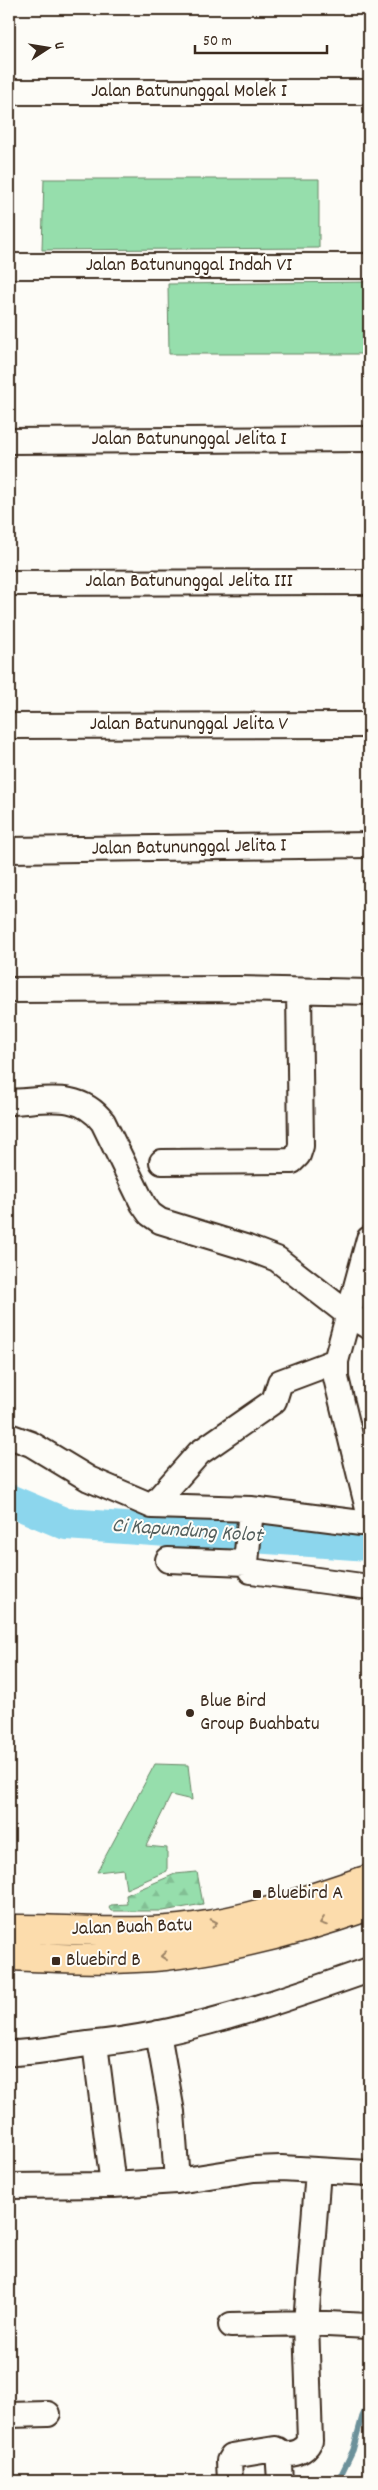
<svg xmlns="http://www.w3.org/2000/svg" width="378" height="2490" viewBox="0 0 378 2490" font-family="Dekko,sans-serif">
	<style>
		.green { fill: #96deac; stroke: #688465 }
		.forest { fill: url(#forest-firs); stroke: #688465 }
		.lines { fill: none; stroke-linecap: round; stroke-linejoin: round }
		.stream { stroke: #6c919a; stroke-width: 5.5 }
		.river { stroke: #8cd6ed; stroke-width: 32 }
		.minor-casing { stroke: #3b2a1e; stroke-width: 28 }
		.major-casing { stroke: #3b2a1e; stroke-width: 31 }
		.minor { stroke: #fdfcf7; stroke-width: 24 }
		.major { stroke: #fcdcac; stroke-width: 28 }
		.oneway { stroke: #9c8365 }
		.poi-dot { fill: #3b2a1e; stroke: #fdfcf7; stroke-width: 2 }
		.labels { text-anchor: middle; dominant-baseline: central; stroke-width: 4; stroke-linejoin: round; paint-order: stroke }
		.street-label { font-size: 20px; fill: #3b2a1e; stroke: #fdfcf7 }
		.poi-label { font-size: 20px; fill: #3b2a1e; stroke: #fdfcf7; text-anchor: start }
		.water-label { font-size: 21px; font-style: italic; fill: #535e5c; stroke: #fdfcf7 }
	</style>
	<defs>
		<pattern id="forest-firs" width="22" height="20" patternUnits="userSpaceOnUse" patternTransform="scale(1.25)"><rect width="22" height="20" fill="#96deac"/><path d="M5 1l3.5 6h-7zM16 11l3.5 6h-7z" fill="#82bf94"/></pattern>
	</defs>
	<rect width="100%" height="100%" fill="#fdfcf7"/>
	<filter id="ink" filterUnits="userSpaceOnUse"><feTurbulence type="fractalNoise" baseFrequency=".02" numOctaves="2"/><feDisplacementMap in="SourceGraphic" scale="10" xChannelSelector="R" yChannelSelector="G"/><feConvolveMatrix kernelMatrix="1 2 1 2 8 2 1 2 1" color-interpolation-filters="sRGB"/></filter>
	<g filter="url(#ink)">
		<!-- green -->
		<path class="green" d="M 44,179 L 319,179 L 319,248 L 42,250 Z
			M 369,282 L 369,354 L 169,354 L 168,284 Z
			M 155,1764 L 188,1765 L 192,1800 L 171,1795 L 146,1846 L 167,1848 L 167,1871 L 126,1889 L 123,1869 L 97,1872 Z"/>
		<!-- forest -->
		<path class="forest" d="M 197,1872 L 203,1904 L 163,1911 L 111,1911 L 109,1908 L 111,1905 L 127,1904 L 126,1895 L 175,1874 Z"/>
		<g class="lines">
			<!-- stream -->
			<path class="stream" d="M 338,2481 L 353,2450 L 362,2417 L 369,2402"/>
			<!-- river -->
			<path class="river" d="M 9,1500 L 66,1524 L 369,1545"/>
			<defs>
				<path id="minor" d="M 9,92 L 369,92
					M 9,266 L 369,266
					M 9,441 L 369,439
					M 9,583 L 369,582
					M 9,726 L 369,725
					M 9,850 L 369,845
					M 9,990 L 238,989 L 369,992
					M 9,1102 C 44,1101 79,1090 103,1122 L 143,1204 L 150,1214 L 160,1221 L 248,1248 L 277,1259 L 349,1315 L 369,1327
					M 162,1162 L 292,1161 L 298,1155 L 301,1146 L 299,991
					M 369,1239 L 336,1361 L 336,1378 L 369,1513
					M 9,1436 L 31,1444 L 89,1479 L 152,1506 L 251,1509 L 361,1523 L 369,1516
					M 152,1506 L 199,1453 L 274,1401 L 280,1382 L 336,1361
					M 251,1509 L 246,1563 L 251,1571 L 369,1587
					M 168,1560 L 246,1563
					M 158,2033 L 172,2112 L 177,2181
					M 95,2044 L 113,2185
					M 9,2053 C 36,2053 61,2047 88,2044 C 185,2035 278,2002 369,1970
					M 9,2186 L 113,2185 L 177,2181 L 254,2169 L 281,2168 L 369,2173
					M 231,2325 L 306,2323 L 369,2326
					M 9,2415 L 48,2414
					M 278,2450 L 280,2481
					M 230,2481 L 229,2461 L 232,2456 L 275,2449 L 281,2455 C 294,2454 304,2453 310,2441 L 306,2323 L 318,2171"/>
				<path id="major" d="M 9,1929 C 71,1928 133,1936 194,1927 C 254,1919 312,1898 369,1879
					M 9,1956 C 61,1958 114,1961 165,1956 C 235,1948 303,1929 369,1906"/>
			</defs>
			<!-- minor casing -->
			<use href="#minor" class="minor-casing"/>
			<!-- major casing -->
			<use href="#major" class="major-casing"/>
			<!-- minor -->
			<use href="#minor" class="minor"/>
			<!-- major -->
			<use href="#major" class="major"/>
		</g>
		<!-- one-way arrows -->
		<defs><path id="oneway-chevron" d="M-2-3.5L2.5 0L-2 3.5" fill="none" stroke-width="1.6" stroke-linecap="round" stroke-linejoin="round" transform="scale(1.25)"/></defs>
		<g class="oneway">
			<use href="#oneway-chevron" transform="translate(323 1922) rotate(161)"/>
			<use href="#oneway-chevron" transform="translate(214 1923) rotate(-12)"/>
			<use href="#oneway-chevron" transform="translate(164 1956) rotate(174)"/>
		</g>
	</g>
	<!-- markers -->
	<g class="poi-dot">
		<circle cx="190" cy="1713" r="5"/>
		<rect x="252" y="1889" width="10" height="10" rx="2.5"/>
		<rect x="51" y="1956" width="10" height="10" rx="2.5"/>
	</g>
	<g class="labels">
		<!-- street labels -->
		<g class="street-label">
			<text x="189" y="92">Jalan Batununggal Molek I</text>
			<text x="189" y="266">Jalan Batununggal Indah VI</text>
			<text x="189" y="440">Jalan Batununggal Jelita I</text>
			<text x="189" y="582">Jalan Batununggal Jelita III</text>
			<text x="189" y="725">Jalan Batununggal Jelita V</text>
			<text transform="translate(189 848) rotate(-1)">Jalan Batununggal Jelita I</text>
			<text transform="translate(132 1928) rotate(-2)">Jalan Buah Batu</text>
		</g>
		<!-- poi labels -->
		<g class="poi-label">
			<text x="200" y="1702">Blue Bird<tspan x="200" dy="23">Group Buahbatu</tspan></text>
			<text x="267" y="1894">Bluebird A</text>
			<text x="66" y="1961">Bluebird B</text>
		</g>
		<!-- water labels -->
		<g class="water-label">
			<text transform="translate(187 1532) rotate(4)">Ci Kapundung Kolot</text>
		</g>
	</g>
	<!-- margin -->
	<rect width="378" height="2490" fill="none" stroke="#fdfcf7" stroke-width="30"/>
	<rect x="15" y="15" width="348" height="2460" fill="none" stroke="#3b2a1e" stroke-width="2" filter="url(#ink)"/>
	<!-- north arrow -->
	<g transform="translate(48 48) rotate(78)" stroke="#fdfcf7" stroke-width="4" paint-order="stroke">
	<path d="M0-4L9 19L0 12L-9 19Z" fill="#3b2a1e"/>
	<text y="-8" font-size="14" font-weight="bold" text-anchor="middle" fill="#3b2a1e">U</text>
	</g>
	<!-- scale -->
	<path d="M195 45v8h132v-8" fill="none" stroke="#3b2a1e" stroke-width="2.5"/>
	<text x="203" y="45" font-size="15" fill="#3b2a1e" stroke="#fdfcf7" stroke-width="4" paint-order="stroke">50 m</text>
</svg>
